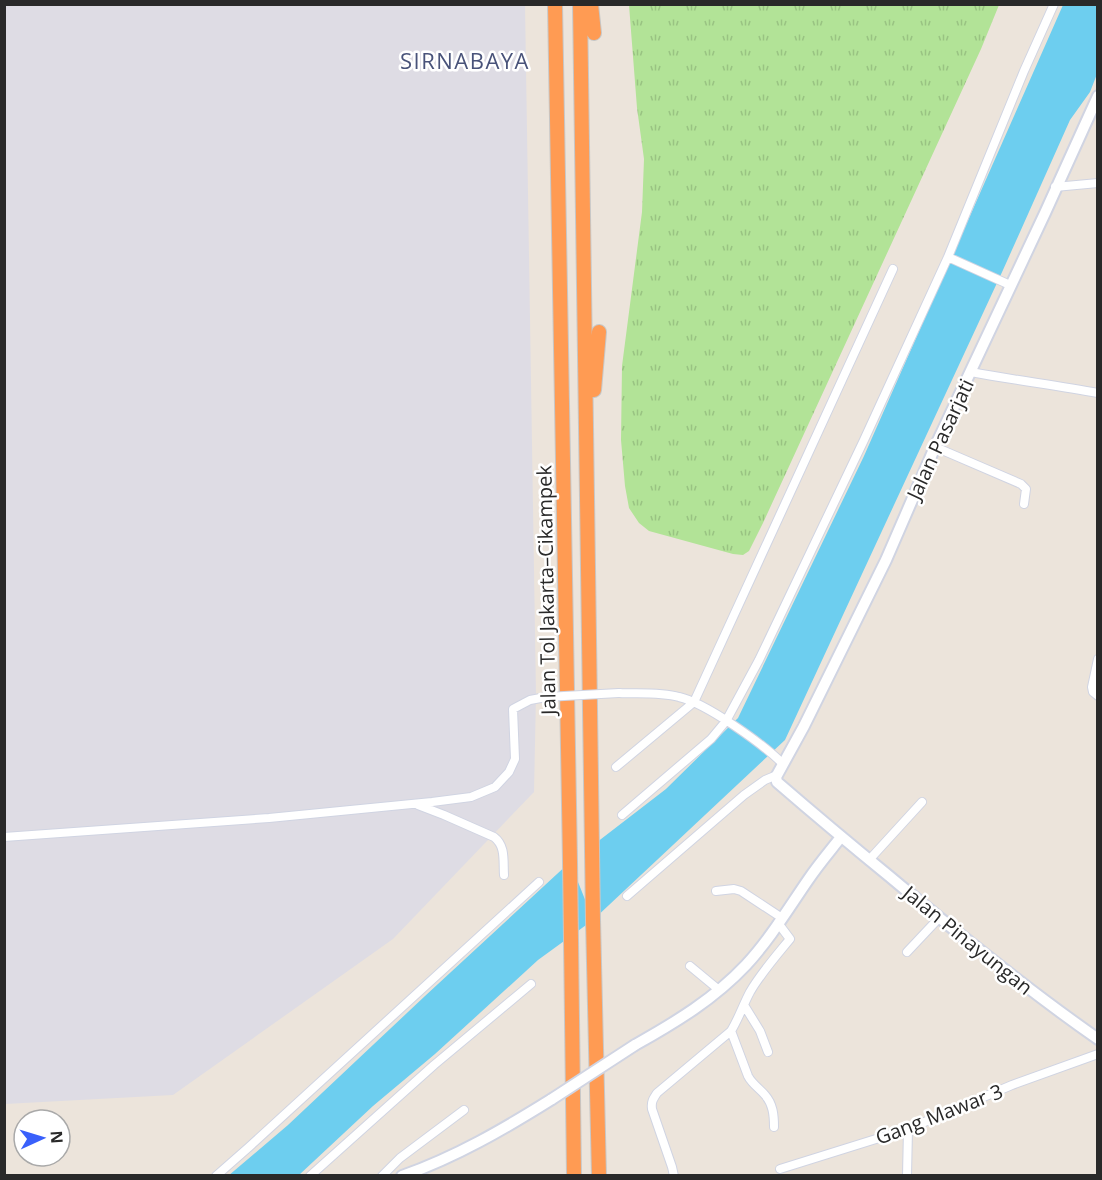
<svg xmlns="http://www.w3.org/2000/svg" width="1102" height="1180" viewBox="0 0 1102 1180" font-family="'Open Sans',sans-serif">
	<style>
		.industrial { fill: #dedce4 }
		.grass { fill: url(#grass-tufts) }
		.water { fill: #6dceef }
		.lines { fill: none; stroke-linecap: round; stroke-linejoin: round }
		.street-casing { stroke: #d0d4e2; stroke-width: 10 }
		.secondary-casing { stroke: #d0d4e2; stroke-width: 14 }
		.highway-casing { stroke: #c7c7c7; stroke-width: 16 }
		.street { stroke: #fff; stroke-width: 8 }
		.secondary { stroke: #fff; stroke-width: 10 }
		.highway { stroke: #ff9b53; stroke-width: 14 }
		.street-bridge-casing { stroke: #d0d4e2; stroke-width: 10; stroke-linecap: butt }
		.secondary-bridge-casing { stroke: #d0d4e2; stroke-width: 14; stroke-linecap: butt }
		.street-bridge { stroke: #fff; stroke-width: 8 }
		.secondary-bridge { stroke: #fff; stroke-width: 10 }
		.labels { text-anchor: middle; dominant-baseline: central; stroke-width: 5; stroke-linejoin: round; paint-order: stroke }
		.street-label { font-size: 20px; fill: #292929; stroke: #fff }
		.quarter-label { font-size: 22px; letter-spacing: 1.5px; fill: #49537a; stroke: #fff }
	</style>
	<defs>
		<pattern id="grass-tufts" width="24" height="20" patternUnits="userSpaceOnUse" patternTransform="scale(1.5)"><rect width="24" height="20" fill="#b2e397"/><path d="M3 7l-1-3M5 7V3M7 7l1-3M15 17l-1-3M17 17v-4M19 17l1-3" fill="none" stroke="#99c382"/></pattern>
	</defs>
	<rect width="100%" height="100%" fill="#ece4db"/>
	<!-- industrial -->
	<path class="industrial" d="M 5,5 L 525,5 L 536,695 L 534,792 L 393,939 L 173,1095 L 5,1104 Z"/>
	<!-- grass -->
	<path class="grass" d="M 629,5 L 999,5 L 981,49 L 763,523 L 749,551 L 743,555 L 733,554 L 649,531 L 639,523 L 629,508 L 625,486 L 621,440 L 622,366 L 642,212 L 644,159 L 637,108 Z"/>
	<!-- water -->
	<path class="water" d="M 1063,5 L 1097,5 L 1097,74 L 1090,92 L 1070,120 L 1003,270 L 785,740 L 593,920 L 538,960 L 435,1054 L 373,1106 L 299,1175 L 228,1176 L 288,1125 L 425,996 L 570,862 L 592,917 L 592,846 L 666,789 L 738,718 L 864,456 Z"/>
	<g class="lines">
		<defs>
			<path id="street" d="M 1055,187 L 1098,183
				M 948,257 L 1010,285
				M 971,372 C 1013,380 1055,385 1098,393
				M 935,447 L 1021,484 L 1026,489 L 1024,504
				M 1098,659 L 1092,687 L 1093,692 L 1098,696
				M 619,693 C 638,694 660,692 679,697 C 706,703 763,744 783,764
				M 616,767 L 694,702 L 893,269
				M 418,805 L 444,815 L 494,837 C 506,846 503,861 504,875
				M 622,815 L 711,739 L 726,721 L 759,660 L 864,440 L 948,257 L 1024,71 L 1054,4
				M 4,837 L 269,818 L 432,802 L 471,797 L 495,787 L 509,772 L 515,759 L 513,709 L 530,700 L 546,697
				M 869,860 L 922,802
				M 716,891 L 734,889 L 741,891 L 782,918
				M 627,896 L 744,795 L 765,780 L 777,775
				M 907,952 L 939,918
				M 690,966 L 719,990
				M 744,1005 L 760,1031 L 768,1052
				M 731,1031 L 748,1076 C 752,1084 759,1088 765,1095 C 773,1104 774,1115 774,1127
				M 780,1169 L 908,1129 L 1012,1085 L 1098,1054
				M 216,1176 L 249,1147 L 539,882
				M 310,1176 L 434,1065 L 531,984
				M 382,1176 L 400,1158 L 464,1110
				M 674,1176 L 672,1167 L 652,1109 C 651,1102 653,1099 657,1093 L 731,1031 C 739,1018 743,1005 750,992 C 761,973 776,956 790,939 L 778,923
				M 907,1176 L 908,1129"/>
			<path id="secondary" d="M 1098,96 L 1045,213 L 935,447 L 886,560 L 804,726 L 776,777 L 777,782 C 814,814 851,845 889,876 C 957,933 1025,988 1098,1039
				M 635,1045 C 676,1022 714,999 746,965 C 770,939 788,909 808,880 C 818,865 830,851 841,837
				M 402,1176 C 456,1157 504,1129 552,1099"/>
			<path id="highway" d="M 555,4 L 570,862 L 574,1176
				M 580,4 L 593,920 L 599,1176
				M 591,4 L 594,33
				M 594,390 L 599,332"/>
		</defs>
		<!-- street casing -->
		<use href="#street" class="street-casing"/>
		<!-- secondary casing -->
		<use href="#secondary" class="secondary-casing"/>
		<!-- highway casing -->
		<use href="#highway" class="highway-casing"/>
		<!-- street -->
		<use href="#street" class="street"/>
		<!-- secondary -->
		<use href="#secondary" class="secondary"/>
		<!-- highway -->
		<use href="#highway" class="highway"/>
		<defs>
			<path id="street-bridge" d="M 546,697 L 619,693"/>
			<path id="secondary-bridge" d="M 552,1099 L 635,1045"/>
		</defs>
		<!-- street-bridge casing -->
		<use href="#street-bridge" class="street-bridge-casing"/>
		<!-- secondary-bridge casing -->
		<use href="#secondary-bridge" class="secondary-bridge-casing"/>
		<!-- street-bridge -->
		<use href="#street-bridge" class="street-bridge"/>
		<!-- secondary-bridge -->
		<use href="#secondary-bridge" class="secondary-bridge"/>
	</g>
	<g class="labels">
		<!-- street labels -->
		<g class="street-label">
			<text transform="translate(940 439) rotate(-65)">Jalan Pasarjati</text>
			<text transform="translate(546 590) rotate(-91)">Jalan Tol Jakarta–Cikampek</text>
			<text transform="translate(968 940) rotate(39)">Jalan Pinayungan</text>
			<text transform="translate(939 1114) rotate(-21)">Gang Mawar 3</text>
		</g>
		<!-- quarter labels -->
		<g class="quarter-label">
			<text x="465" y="60">SIRNABAYA</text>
		</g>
	</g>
	<!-- border -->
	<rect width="1102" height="1180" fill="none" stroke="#292929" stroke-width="12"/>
	<!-- north arrow -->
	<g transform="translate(42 1138) rotate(86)"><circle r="28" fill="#ffffff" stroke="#a9a9a9" stroke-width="1.5"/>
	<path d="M0-4.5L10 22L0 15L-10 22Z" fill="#3960fb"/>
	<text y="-9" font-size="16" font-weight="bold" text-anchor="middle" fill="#292929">N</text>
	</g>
</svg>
